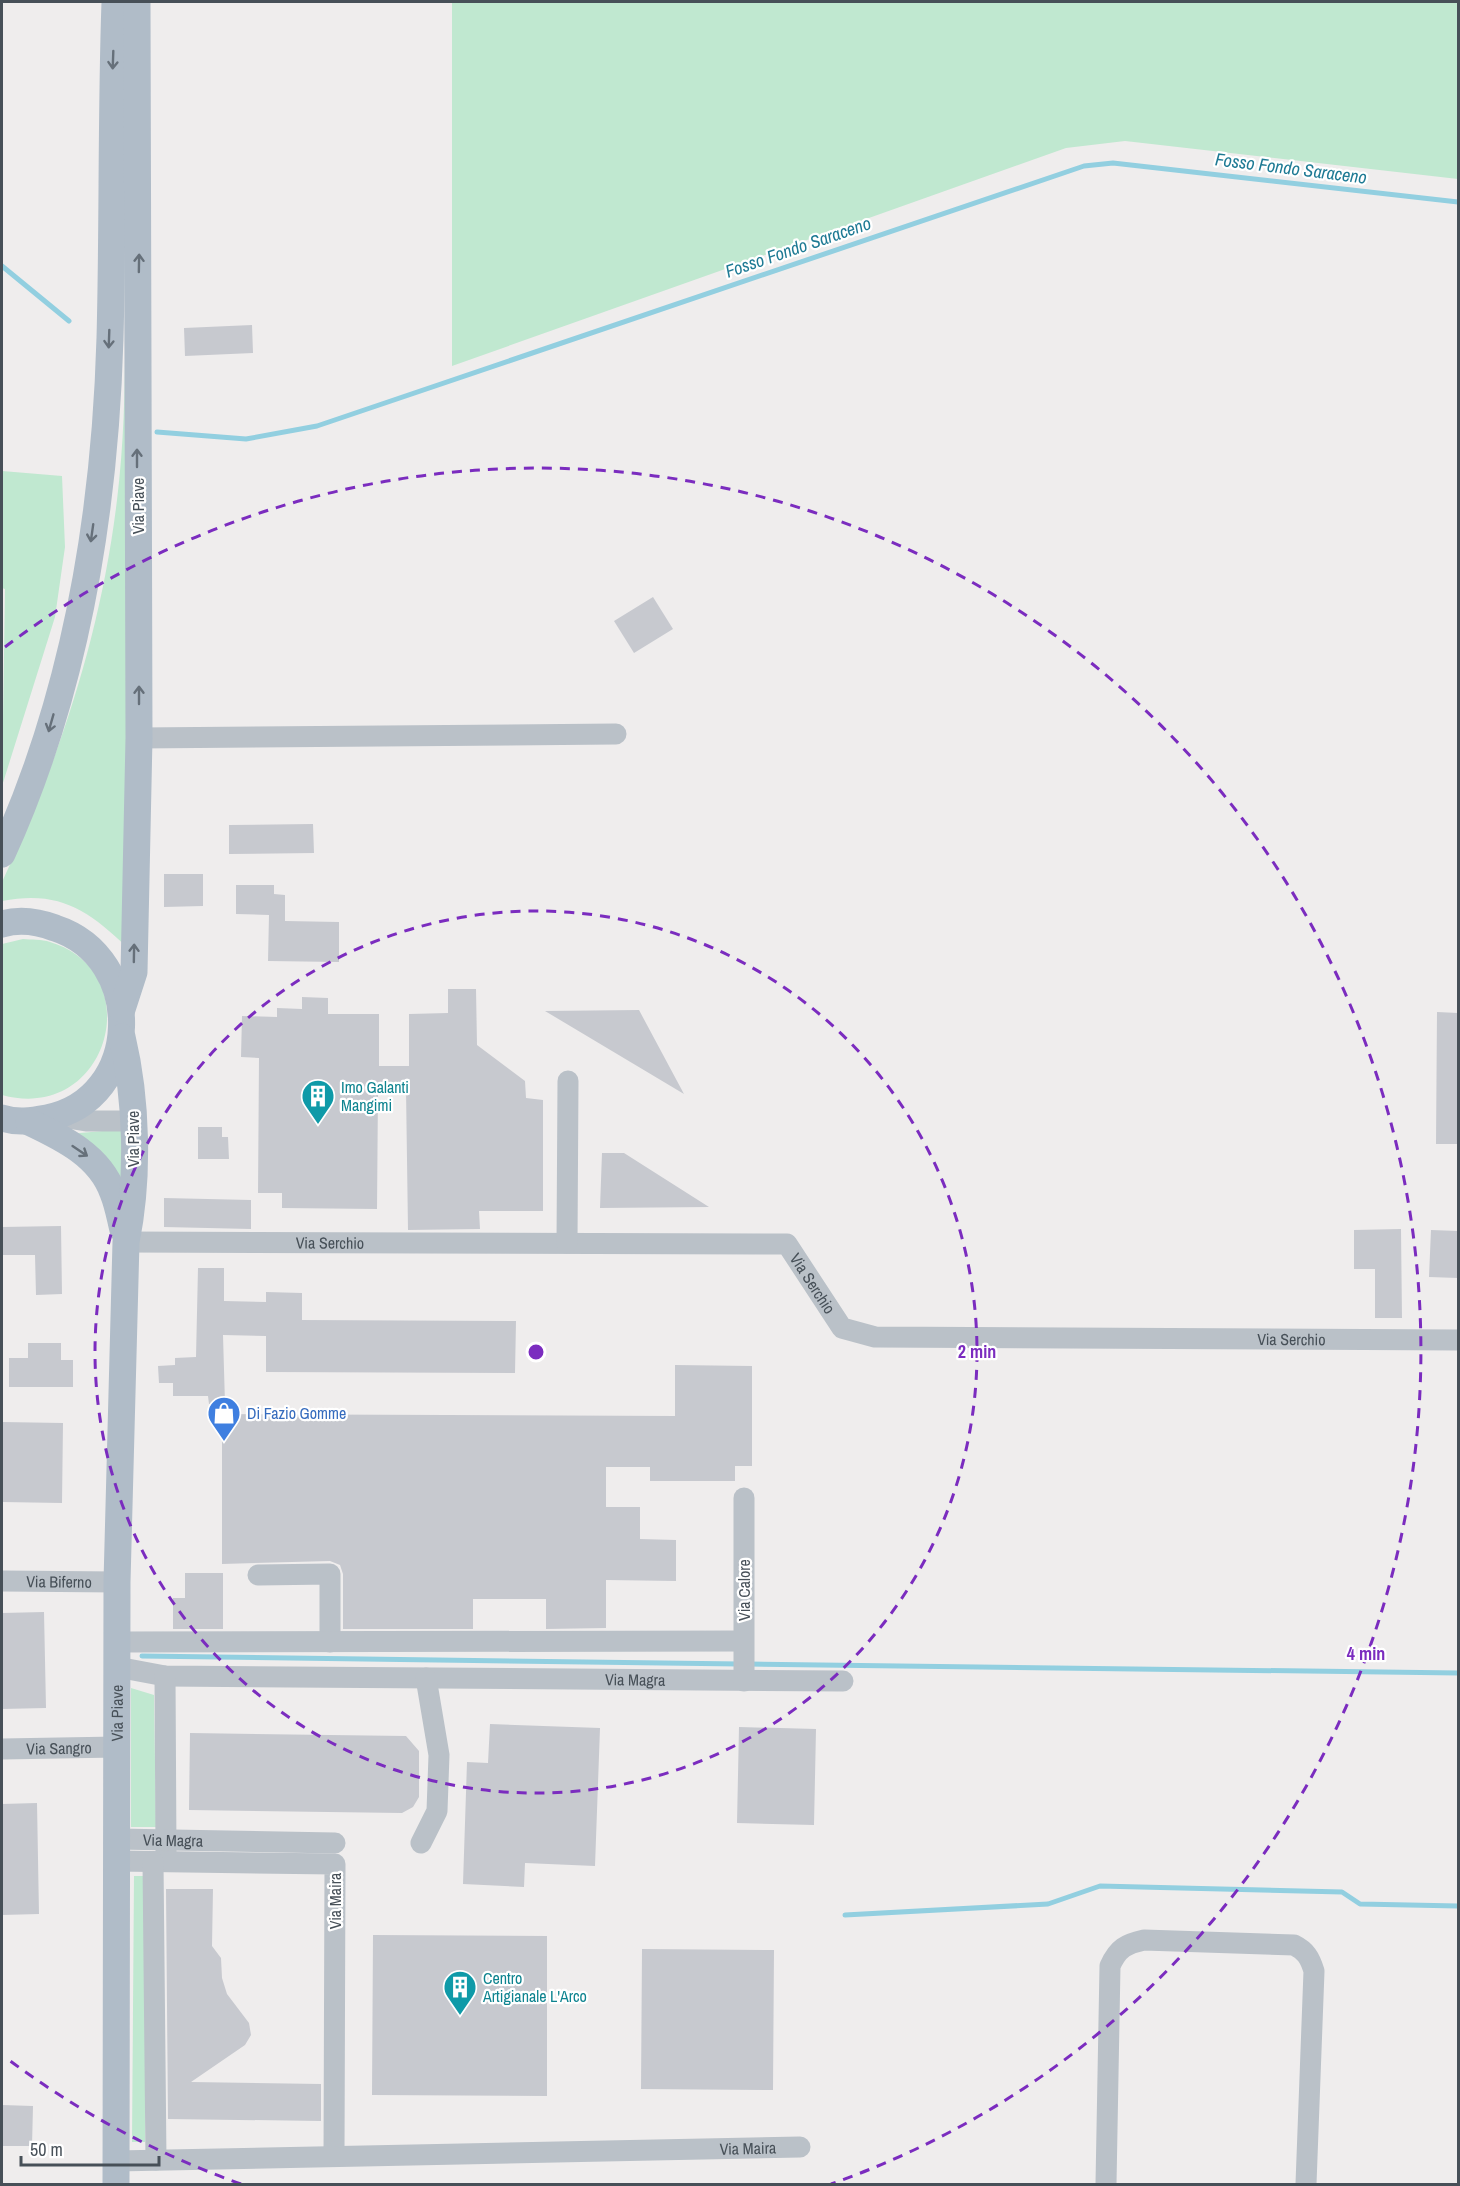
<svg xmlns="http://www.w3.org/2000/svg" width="1460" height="2186" viewBox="0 0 1460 2186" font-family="'Archivo Narrow',sans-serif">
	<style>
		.green { fill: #c0e8d0 }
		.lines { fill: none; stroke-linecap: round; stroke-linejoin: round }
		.stream { stroke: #92cfe0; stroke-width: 5 }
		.building { fill: #c7c9cf }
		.minor { stroke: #bac1c8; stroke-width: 21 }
		.major { stroke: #b0bcc8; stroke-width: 27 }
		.oneway { stroke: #66707a }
		.ring { fill: none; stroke: #7b2cbf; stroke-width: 3; stroke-dasharray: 10 8 }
		.labels { text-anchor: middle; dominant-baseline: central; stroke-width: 4.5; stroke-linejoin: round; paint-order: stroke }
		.street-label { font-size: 16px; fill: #475058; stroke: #fff }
		.culture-label { font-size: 16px; fill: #0d838f; stroke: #fff; text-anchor: start }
		.shop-label { font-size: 16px; fill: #366cbe; stroke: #fff; text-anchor: start }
		.water-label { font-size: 18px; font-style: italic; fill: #1e7a94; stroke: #fff }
		.centre { fill: #7b2cbf; stroke: #fff; stroke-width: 3 }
		.ring-label { font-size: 18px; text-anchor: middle; font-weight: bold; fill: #7b2cbf; stroke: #fff; stroke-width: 4.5; stroke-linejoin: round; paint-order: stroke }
	</style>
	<rect width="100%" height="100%" fill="#efeded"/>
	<!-- green -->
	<path class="green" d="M 452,2 L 1458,2 L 1458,179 L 1125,141 L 1066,148 L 452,366 Z
		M 125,182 L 127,947 C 87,909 58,890 2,901 L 2,882 C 59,761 101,634 117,500 C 130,395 123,288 125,182 Z
		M 2,471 L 62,476 L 65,547 L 55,617 L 2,786 L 5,589 L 2,588 Z
		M 23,939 C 31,940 42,939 50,942 C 150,972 109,1124 2,1095 L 2,944 Z
		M 125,1129 L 124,1202 L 69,1134 Z
		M 131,1688 L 154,1695 L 156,1827 L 131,1827 Z
		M 134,1876 L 147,1876 L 145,2142 L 132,2142 Z"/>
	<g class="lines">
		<!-- stream -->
		<path class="stream" d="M 2,266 L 69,321
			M 157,432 L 246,439 L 317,426 L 1084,166 L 1113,163 L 1458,202
			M 142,1656 L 740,1664
			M 749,1664 L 1458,1673
			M 845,1915 L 1048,1904 L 1100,1886 L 1342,1892 L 1360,1904 L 1458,1906"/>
	</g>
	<!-- building -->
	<path class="building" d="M 252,325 L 253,353 L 185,356 L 184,328 Z
		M 653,597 L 673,629 L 634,653 L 614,621 Z
		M 313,824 L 314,853 L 229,854 L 229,825 Z
		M 164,874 L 203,874 L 203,906 L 164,907 Z
		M 236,885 L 274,885 L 274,894 L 285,895 L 285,921 L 339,922 L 339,962 L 268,961 L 269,915 L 236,914 Z
		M 448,989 L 476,989 L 477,1045 L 525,1081 L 526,1098 L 543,1100 L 543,1211 L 479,1211 L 480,1229 L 408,1230 L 406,1089 L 378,1089 L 377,1209 L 282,1208 L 282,1193 L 258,1193 L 259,1058 L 241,1057 L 242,1016 L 277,1017 L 277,1008 L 302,1009 L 302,997 L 328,998 L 328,1014 L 379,1014 L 379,1066 L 409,1066 L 409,1014 L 448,1013 Z
		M 639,1010 L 684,1094 L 545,1011 Z
		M 1437,1012 L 1458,1013 L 1458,1144 L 1436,1144 Z
		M 198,1127 L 222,1127 L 222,1137 L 228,1137 L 229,1159 L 198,1159 Z
		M 602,1153 L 624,1153 L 709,1207 L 600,1208 Z
		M 164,1198 L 251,1200 L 251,1229 L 164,1227 Z
		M 61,1226 L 62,1294 L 36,1295 L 35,1255 L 2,1255 L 2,1227 Z
		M 1401,1229 L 1402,1318 L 1375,1318 L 1375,1269 L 1354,1269 L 1354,1230 Z
		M 1431,1230 L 1458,1231 L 1458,1278 L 1429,1277 Z
		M 198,1268 L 224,1268 L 224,1301 L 266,1302 L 266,1292 L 302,1293 L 302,1320 L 516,1321 L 515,1373 L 266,1372 L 266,1336 L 223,1335 L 225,1404 L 209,1404 L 208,1396 L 173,1396 L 173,1383 L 159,1383 L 158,1366 L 175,1365 L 175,1358 L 196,1357 Z
		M 28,1343 L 61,1343 L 61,1360 L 73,1360 L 73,1387 L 9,1387 L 9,1358 L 28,1358 Z
		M 675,1365 L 752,1366 L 752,1466 L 735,1466 L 735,1481 L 650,1481 L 650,1467 L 606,1467 L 606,1507 L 640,1507 L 640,1539 L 676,1540 L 676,1581 L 606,1580 L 606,1628 L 546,1629 L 546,1599 L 473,1599 L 473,1629 L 343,1629 L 343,1574 L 340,1565 L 330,1561 L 222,1564 L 222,1414 L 675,1416 Z
		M 2,1422 L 63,1423 L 62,1503 L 2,1502 Z
		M 185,1573 L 223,1573 L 223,1629 L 173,1629 L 173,1598 L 185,1598 Z
		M 44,1612 L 46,1708 L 2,1709 L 2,1613 Z
		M 490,1724 L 600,1728 L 595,1866 L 525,1863 L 524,1887 L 463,1884 L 467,1762 L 488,1763 Z
		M 739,1727 L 816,1729 L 814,1825 L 737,1823 Z
		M 190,1733 L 406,1736 L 419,1751 L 419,1797 L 413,1807 L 402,1813 L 189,1810 Z
		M 37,1803 L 39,1914 L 2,1915 L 2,1804 Z
		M 166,1889 L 213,1889 L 212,1946 L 221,1958 L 222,1978 L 227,1994 L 249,2023 L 251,2035 L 245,2045 L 191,2082 L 321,2084 L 321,2121 L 168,2119 Z
		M 373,1935 L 547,1936 L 547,2096 L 372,2095 Z
		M 642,1949 L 774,1950 L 773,2090 L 641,2089 Z
		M 2,2105 L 33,2106 L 32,2146 L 2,2146 Z"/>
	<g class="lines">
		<!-- minor -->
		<g class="minor">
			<path d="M 139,738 L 616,734"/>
			<path d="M 56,1116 L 86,1121 L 134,1121"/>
			<path id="s1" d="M 126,1242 L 787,1244 L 842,1328 L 875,1337 L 1458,1340"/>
			<path d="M 567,1243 L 568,1081"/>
			<path d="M 258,1575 L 330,1574 L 330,1642"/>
			<path id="s2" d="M 2,1581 L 117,1582"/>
			<path d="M 117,1642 L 743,1641"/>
			<path id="s3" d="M 117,1667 L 165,1676 L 843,1681"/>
			<path d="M 165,1676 L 166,1852"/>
			<path d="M 744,1681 L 744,1498"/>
			<path id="s4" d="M 2,1749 L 117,1747"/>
			<path id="s5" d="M 117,1839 L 335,1843"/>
			<path d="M 421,1843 L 437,1811 L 439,1755 L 426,1678"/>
			<path d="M 117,1861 L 335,1864 L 334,2156"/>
			<path d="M 153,1862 L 156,2160"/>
			<path id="s6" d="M 116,2161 L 800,2147"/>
			<path d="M 1106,2184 L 1110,1966 C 1118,1948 1126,1944 1144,1940 L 1294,1945 C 1306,1951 1310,1958 1314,1971 L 1306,2184"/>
		</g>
		<!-- major -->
		<g class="major">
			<path d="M 2,854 C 75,694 105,513 110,338 C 113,226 111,114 115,2"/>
			<path d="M 2,924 C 19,919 39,922 55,928 C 147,958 143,1099 47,1118 C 31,1121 17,1123 2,1118"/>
			<path d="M 122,1009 L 134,972 L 139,738 L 137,2"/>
			<path d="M 29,1122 C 63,1138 100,1156 113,1193 C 118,1205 120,1218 123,1230"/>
			<path id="s7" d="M 116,2184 L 117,1582 L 126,1242 C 139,1178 137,1100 122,1037"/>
		</g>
	</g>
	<!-- one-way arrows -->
	<defs><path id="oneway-shaft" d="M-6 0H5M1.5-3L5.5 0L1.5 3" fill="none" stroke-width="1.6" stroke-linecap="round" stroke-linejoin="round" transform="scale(1.5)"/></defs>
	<g class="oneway">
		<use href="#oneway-shaft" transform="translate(113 60) rotate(92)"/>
		<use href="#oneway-shaft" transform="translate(139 263) rotate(-89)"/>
		<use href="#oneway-shaft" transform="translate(109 339) rotate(92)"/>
		<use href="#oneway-shaft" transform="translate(137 458) rotate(-90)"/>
		<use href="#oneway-shaft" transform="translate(92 533) rotate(98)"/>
		<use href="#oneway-shaft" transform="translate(139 695) rotate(-90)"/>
		<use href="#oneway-shaft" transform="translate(51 723) rotate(106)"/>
		<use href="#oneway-shaft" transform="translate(134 953) rotate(-89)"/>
		<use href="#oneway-shaft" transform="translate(80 1151) rotate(34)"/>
	</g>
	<!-- distance rings -->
	<g class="ring">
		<circle cx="536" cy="1352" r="441"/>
		<path d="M241 2184A883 883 0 0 1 5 2057M5 647A883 883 0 1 1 831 2184"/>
	</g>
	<!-- icons -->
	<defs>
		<symbol id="building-pin" viewBox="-11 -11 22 30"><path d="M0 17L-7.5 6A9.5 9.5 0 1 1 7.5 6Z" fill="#0f9aa8" stroke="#fff"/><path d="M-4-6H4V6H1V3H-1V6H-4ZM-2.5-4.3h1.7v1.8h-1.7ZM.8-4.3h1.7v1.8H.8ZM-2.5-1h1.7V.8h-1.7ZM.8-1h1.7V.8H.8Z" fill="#fff"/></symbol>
		<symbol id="shop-pin" viewBox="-11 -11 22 30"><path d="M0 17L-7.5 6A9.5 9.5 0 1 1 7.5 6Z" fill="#3f7fe0" stroke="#fff"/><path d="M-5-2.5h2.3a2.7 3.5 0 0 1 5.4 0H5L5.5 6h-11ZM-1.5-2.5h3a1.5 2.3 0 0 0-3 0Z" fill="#fff"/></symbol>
	</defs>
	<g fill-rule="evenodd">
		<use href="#building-pin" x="299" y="1077" width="38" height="52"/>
		<use href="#shop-pin" x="205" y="1394" width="38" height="52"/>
		<use href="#building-pin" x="441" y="1968" width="38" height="52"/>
	</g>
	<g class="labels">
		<!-- street labels -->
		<g class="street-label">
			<text transform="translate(138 506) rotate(-90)">Via Piave</text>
			<text transform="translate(133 1139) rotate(-90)">Via Piave</text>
			<text stroke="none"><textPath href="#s1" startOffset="204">Via Serchio</textPath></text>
			<text stroke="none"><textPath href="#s1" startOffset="708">Via Serchio</textPath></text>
			<text stroke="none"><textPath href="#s1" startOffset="1212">Via Serchio</textPath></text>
			<text stroke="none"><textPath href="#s2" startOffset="57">Via Biferno</textPath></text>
			<text transform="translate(744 1590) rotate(-90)">Via Calore</text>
			<text stroke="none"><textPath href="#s3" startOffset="519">Via Magra</textPath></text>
			<text stroke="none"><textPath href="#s7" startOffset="471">Via Piave</textPath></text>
			<text stroke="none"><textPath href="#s4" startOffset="57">Via Sangro</textPath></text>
			<text stroke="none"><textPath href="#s5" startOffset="56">Via Magra</textPath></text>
			<text transform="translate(335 1901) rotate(-90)">Via Maira</text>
			<text stroke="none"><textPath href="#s6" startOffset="632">Via Maira</textPath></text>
		</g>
		<!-- culture labels -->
		<g class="culture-label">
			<text x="341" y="1087">Imo Galanti<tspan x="341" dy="18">Mangimi</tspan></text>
			<text x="483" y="1978">Centro<tspan x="483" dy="18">Artigianale L'Arco</tspan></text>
		</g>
		<!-- shop labels -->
		<g class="shop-label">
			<text x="247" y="1413">Di Fazio Gomme</text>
		</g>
		<!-- water labels -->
		<g class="water-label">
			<text transform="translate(1291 168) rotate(7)">Fosso Fondo Saraceno</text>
			<text transform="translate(798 247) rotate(-19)">Fosso Fondo Saraceno</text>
		</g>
	</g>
	<circle cx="536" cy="1352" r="9" class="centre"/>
	<g class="ring-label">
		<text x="977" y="1358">2 min</text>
		<text x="1366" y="1660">4 min</text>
	</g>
	<!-- border -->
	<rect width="1460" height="2186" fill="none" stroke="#475058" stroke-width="6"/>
	<!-- scale -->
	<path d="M21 2156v9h138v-9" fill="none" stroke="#475058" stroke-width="3"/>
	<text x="30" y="2156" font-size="18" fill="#475058" stroke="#ffffff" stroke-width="4.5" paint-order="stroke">50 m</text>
</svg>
